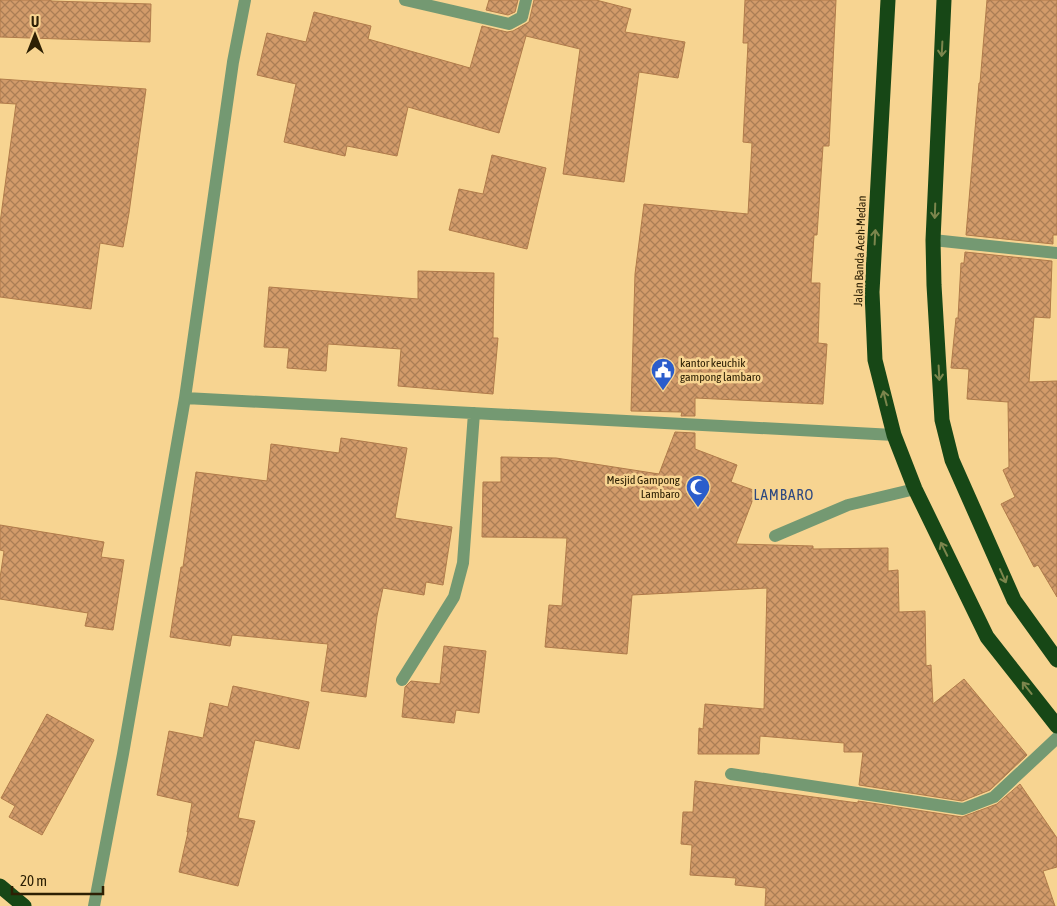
<svg xmlns="http://www.w3.org/2000/svg" width="1057" height="906" viewBox="0 0 1057 906" font-family="'Asap Condensed',sans-serif">
	<style>
		.building { fill: url(#building-cross-hatch); stroke: #b07b4a }
		.lines { fill: none; stroke-linecap: round; stroke-linejoin: round }
		.lane { stroke: #749972; stroke-width: 12 }
		.street { stroke: #749972; stroke-width: 12 }
		.highway { stroke: #174716; stroke-width: 15 }
		.oneway { stroke: #7c864d }
		.labels { text-anchor: middle; dominant-baseline: central; stroke-width: 5; stroke-linejoin: round; paint-order: stroke }
		.street-label { font-size: 12px; fill: #2d2004; stroke: #f7d491 }
		.poi-label { font-size: 12px; fill: #2d2004; stroke: #f7d491; text-anchor: start }
		.quarter-label { font-size: 15px; letter-spacing: 1px; fill: #2d4880; stroke: #f7d491 }
	</style>
	<defs>
		<pattern id="building-cross-hatch" width="8" height="8" patternUnits="userSpaceOnUse" patternTransform="scale(1.25)"><rect width="8" height="8" fill="#d29b6a"/><path d="M0 0l8 8M0 8l8-8" fill="none" stroke="#ab7e55"/></pattern>
	</defs>
	<rect width="100%" height="100%" fill="#f7d491"/>
	<!-- building -->
	<path class="building" d="M 0,0 L 51,0 L 51,1 L 151,4 L 150,42 L 0,37 Z
		M 489,0 L 518,0 L 515,12 L 508,15 L 486,10 Z
		M 534,0 L 596,0 L 631,9 L 625,32 L 685,42 L 678,78 L 639,72 L 624,182 L 563,174 L 580,49 L 526,36 L 499,133 L 408,107 L 397,156 L 347,146 L 345,156 L 284,142 L 296,84 L 257,75 L 267,33 L 306,42 L 314,12 L 371,26 L 368,39 L 470,68 L 482,26 L 507,32 L 513,31 L 529,22 Z
		M 745,0 L 836,0 L 829,146 L 823,146 L 817,235 L 814,235 L 811,283 L 820,283 L 818,343 L 827,344 L 823,404 L 695,398 L 695,416 L 681,416 L 682,412 L 631,411 L 635,274 L 644,204 L 748,214 L 752,143 L 743,142 L 748,43 L 743,43 Z
		M 987,0 L 1057,0 L 1057,235 L 1053,235 L 1053,244 L 966,235 L 979,83 L 980,83 Z
		M 0,79 L 146,89 L 129,213 L 123,247 L 100,243 L 91,309 L 0,297 L 0,223 L 16,104 L 0,103 Z
		M 492,155 L 546,168 L 527,249 L 449,230 L 459,189 L 483,194 Z
		M 965,252 L 1052,261 L 1050,318 L 1034,317 L 1029,382 L 1057,381 L 1057,597 L 1038,565 L 1034,567 L 1001,504 L 1015,497 L 1003,470 L 1009,467 L 1008,402 L 967,399 L 969,369 L 951,368 L 956,318 L 958,318 L 961,263 L 964,263 Z
		M 418,271 L 494,273 L 493,338 L 498,338 L 493,394 L 398,386 L 401,349 L 328,344 L 326,371 L 287,368 L 289,348 L 264,347 L 269,287 L 418,299 Z
		M 675,432 L 695,433 L 695,449 L 737,465 L 731,482 L 756,491 L 736,544 L 813,546 L 813,549 L 888,548 L 888,571 L 898,570 L 899,612 L 925,611 L 926,666 L 931,665 L 933,704 L 964,679 L 1027,755 L 990,790 L 962,801 L 859,785 L 863,752 L 844,752 L 844,743 L 760,736 L 759,754 L 698,754 L 699,728 L 703,729 L 705,704 L 764,709 L 767,588 L 632,595 L 627,654 L 545,647 L 549,605 L 562,606 L 567,538 L 482,537 L 483,482 L 501,482 L 501,457 L 556,458 L 659,474 Z
		M 341,438 L 407,448 L 395,518 L 452,527 L 443,585 L 426,582 L 424,595 L 383,588 L 377,616 L 366,697 L 321,691 L 328,644 L 232,635 L 230,646 L 170,637 L 181,567 L 183,567 L 196,472 L 267,481 L 271,444 L 339,453 Z
		M 0,525 L 104,542 L 101,557 L 124,560 L 113,630 L 85,626 L 88,613 L 0,599 L 0,578 L 4,551 L 0,550 Z
		M 444,646 L 486,651 L 479,713 L 456,710 L 454,723 L 402,717 L 405,687 L 411,681 L 440,684 Z
		M 233,686 L 309,702 L 299,749 L 255,740 L 238,818 L 255,821 L 238,886 L 179,872 L 188,832 L 187,832 L 192,803 L 157,795 L 169,731 L 203,738 L 210,703 L 228,707 Z
		M 47,714 L 94,740 L 42,835 L 9,817 L 15,806 L 1,798 Z
		M 695,781 L 858,803 L 858,801 L 962,817 L 997,804 L 1020,784 L 1057,838 L 1057,867 L 1043,871 L 1055,906 L 765,906 L 766,888 L 735,885 L 736,878 L 690,875 L 692,845 L 681,844 L 683,812 L 693,812 Z"/>
	<g class="lines">
		<!-- lane -->
		<path class="lane" d="M 775,536 L 848,505 L 915,489"/>
		<!-- street -->
		<path class="street" d="M 405,0 L 509,24 L 522,17 L 526,0
			M 933,240 L 1057,253
			M 185,398 L 894,435
			M 402,680 L 454,597 L 463,563 L 474,413
			M 731,774 L 963,809 L 994,797 L 1057,738
			M 94,906 L 123,754 L 185,398 L 233,62 L 245,0"/>
		<!-- highway -->
		<path class="highway" d="M 888,0 L 872,292 L 875,360 L 894,435 L 915,489 L 987,637 L 1057,726
			M 944,0 L 933,240 L 934,285 L 942,420 L 952,460 L 1014,600 L 1057,660
			M 0,886 L 24,906"/>
	</g>
	<!-- one-way arrows -->
	<defs><path id="oneway-shaft" d="M-6 0H5M1.5-3L5.5 0L1.5 3" fill="none" stroke-width="1.6" stroke-linecap="round" stroke-linejoin="round" transform="scale(1.25)"/></defs>
	<g class="oneway">
		<use href="#oneway-shaft" transform="translate(942 49) rotate(93)"/>
		<use href="#oneway-shaft" transform="translate(935 211) rotate(92)"/>
		<use href="#oneway-shaft" transform="translate(875 237) rotate(-87)"/>
		<use href="#oneway-shaft" transform="translate(939 373) rotate(87)"/>
		<use href="#oneway-shaft" transform="translate(885 398) rotate(-104)"/>
		<use href="#oneway-shaft" transform="translate(944 549) rotate(-116)"/>
		<use href="#oneway-shaft" transform="translate(1003 576) rotate(66)"/>
		<use href="#oneway-shaft" transform="translate(1027 688) rotate(-128)"/>
	</g>
	<!-- icons -->
	<defs>
		<symbol id="civic-pin" viewBox="-11 -11 22 30"><path d="M0 17L-7.5 6A9.5 9.5 0 1 1 7.5 6Z" fill="#2b5dcb" stroke="#f7d491"/><path d="M-.6-6.5H3V-4.5H.6V-3L4-1V1h2V6H-6V1h2V-1L-.6-3ZM-1.2 2.5V6h2.4V2.5Z" fill="#fff"/></symbol>
		<symbol id="mosque-pin" viewBox="-11 -11 22 30"><path d="M0 17L-7.5 6A9.5 9.5 0 1 1 7.5 6Z" fill="#2b5dcb" stroke="#f7d491"/><path d="M3.5-4.9A6 6 0 1 0 3.5 4.9A5 5 0 1 1 3.5-4.9Z" fill="#fff"/></symbol>
	</defs>
	<g fill-rule="evenodd">
		<use href="#civic-pin" x="649" y="356" width="28" height="38"/>
		<use href="#mosque-pin" x="684" y="473" width="28" height="38"/>
	</g>
	<g class="labels">
		<!-- street labels -->
		<g class="street-label">
			<text transform="translate(860 251) rotate(-88)">Jalan Banda Aceh-Medan</text>
		</g>
		<!-- poi labels -->
		<g class="poi-label">
			<text x="680" y="363">kantor keuchik<tspan x="680" dy="14">gampong lambaro</tspan></text>
			<text x="680" y="480" text-anchor="end">Mesjid Gampong<tspan x="680" dy="14">Lambaro</tspan></text>
		</g>
		<!-- quarter labels -->
		<g class="quarter-label">
			<text x="784" y="494">LAMBARO</text>
		</g>
	</g>
	<!-- north arrow -->
	<g transform="translate(35 35)" stroke="#f7d491" stroke-width="4" paint-order="stroke">
	<path d="M0-4L9 19L0 12L-9 19Z" fill="#2d2004"/>
	<text y="-8" font-size="14" font-weight="bold" text-anchor="middle" fill="#2d2004">U</text>
	</g>
	<!-- scale -->
	<path d="M12 886v8h91v-8" fill="none" stroke="#2d2004" stroke-width="2.5"/>
	<text x="20" y="886" font-size="15" fill="#2d2004" stroke="#f7d491" stroke-width="4" paint-order="stroke">20 m</text>
</svg>
